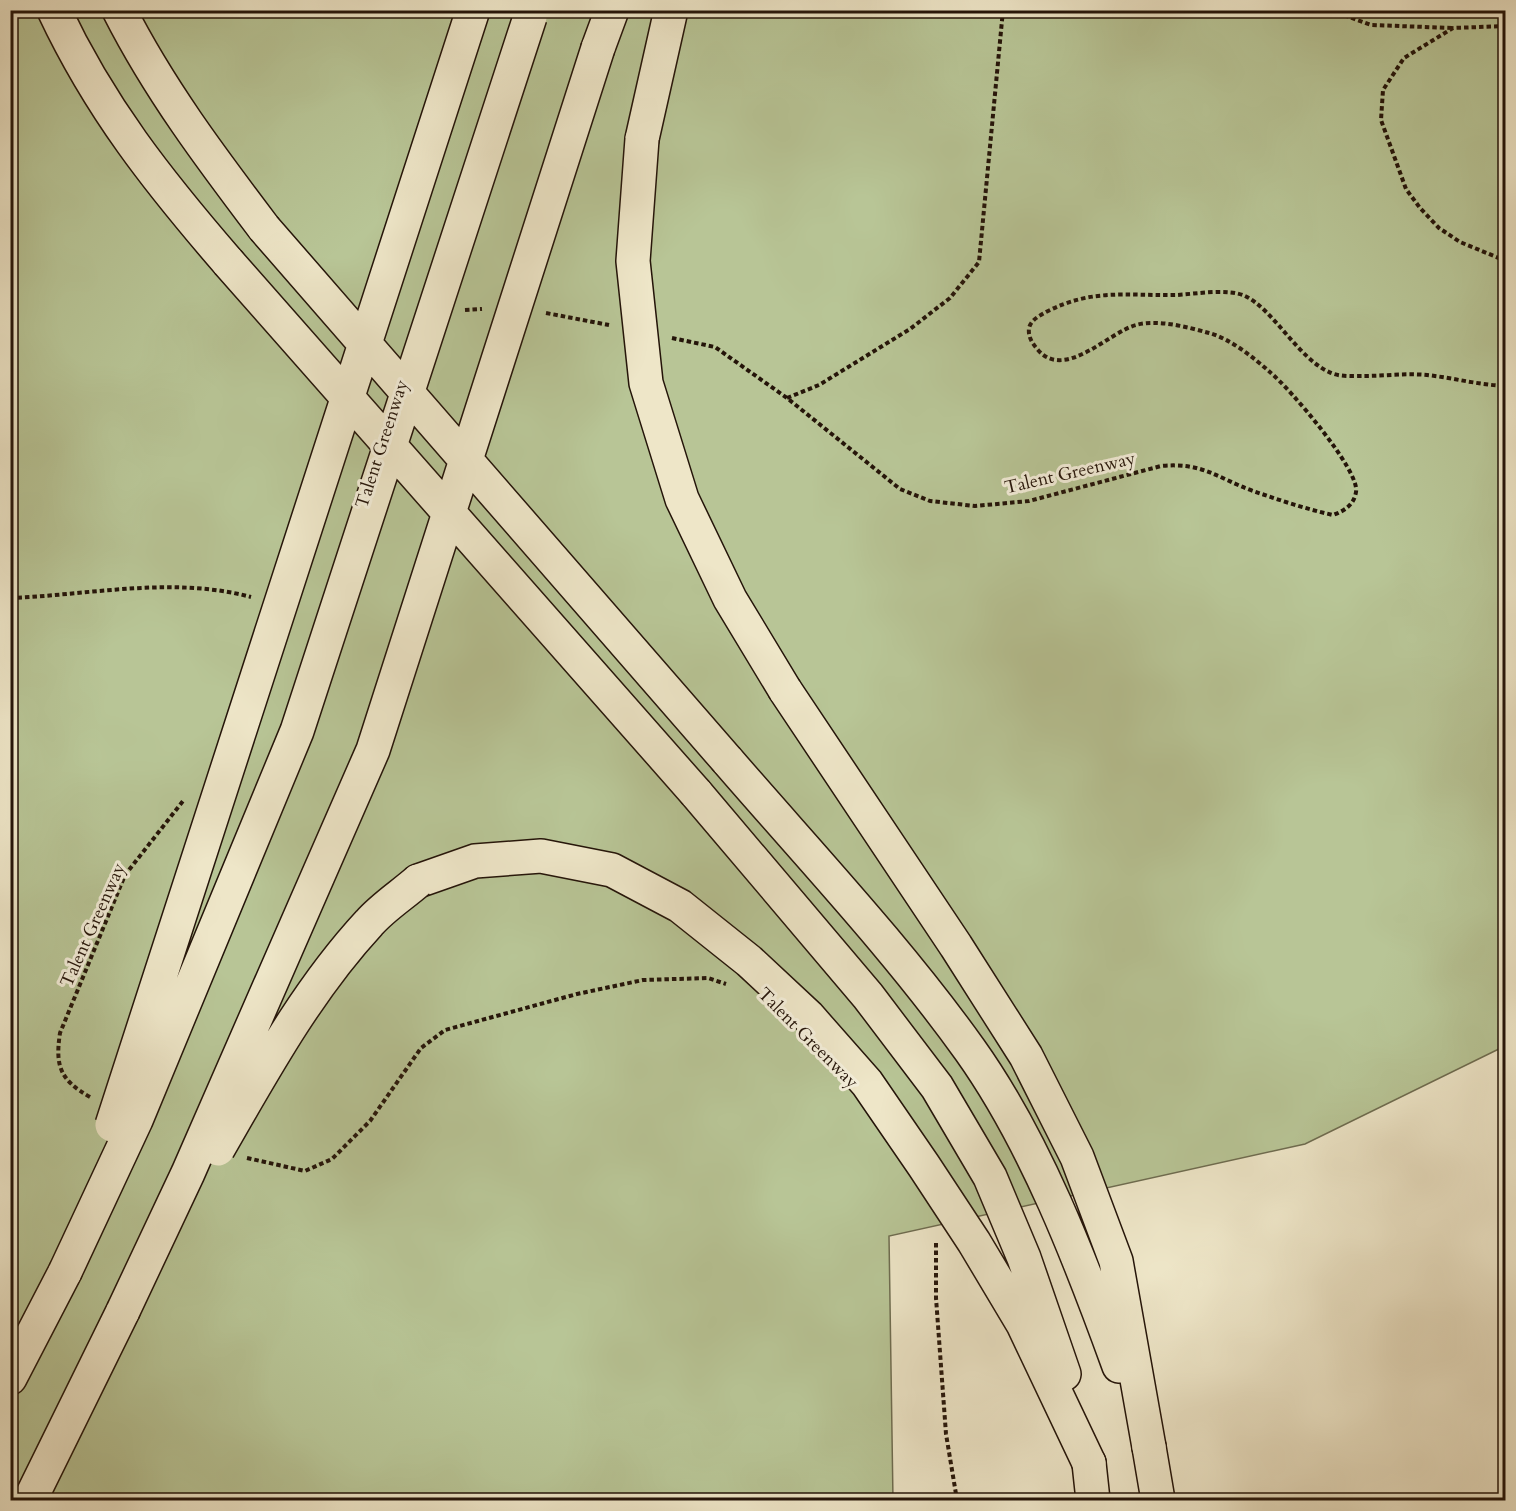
<svg xmlns="http://www.w3.org/2000/svg" width="1516" height="1511" viewBox="0 0 1516 1511" font-family="Cardo,serif">
	<style>
		.green { fill: #b8c596; stroke: #6e6c50; stroke-width: 1.5 }
		.lines { fill: none; stroke-linecap: round; stroke-linejoin: round }
		.primary-casing { stroke: #241409; stroke-width: 36 }
		.trunk-casing { stroke: #241409; stroke-width: 36 }
		.path { stroke: #241409; stroke-width: 4; stroke-dasharray: 4.5 3; stroke-linecap: butt }
		.primary { stroke: #eee6c8; stroke-width: 33 }
		.trunk { stroke: #eee6c8; stroke-width: 33 }
		.trunk-bridge-casing { stroke: #241409; stroke-width: 36; stroke-linecap: butt }
		.trunk-bridge { stroke: #eee6c8; stroke-width: 33 }
		.labels { text-anchor: middle; dominant-baseline: central; stroke-width: 6; stroke-linejoin: round; paint-order: stroke }
		.street-label { font-size: 18px; fill: #241409; stroke: #f4efdb }
	</style>
	<rect width="100%" height="100%" fill="#eee6c8"/>
	<filter id="stains"><feTurbulence type="fractalNoise" baseFrequency=".00333" numOctaves="4"/><feColorMatrix values="0 0 0 0 .2 0 0 0 0 .09 0 0 0 0 .02 0 0 0 .5 -.17"/></filter>
	<radialGradient id="worn" r=".72"><stop offset=".6" stop-color="#630" stop-opacity="0"/><stop offset="1" stop-color="#630" stop-opacity=".3"/></radialGradient>
	<!-- green -->
	<path class="green" d="M 10,11 L 1505,11 L 1505,1046 L 1305,1144 L 889,1236 L 893,1500 L 11,1500 Z"/>
	<g class="lines">
		<defs>
			<path id="primary" d="M 1149,1447 L 1158,1500
				M 1089,1463 L 1093,1500"/>
			<path id="trunk" d="M 54,10 C 100,108 158,181 228,262
				M 119,10 C 159,89 211,158 264,228
				M 598,48 L 612,10
				M 642,139 L 671,10
				M 785,690 L 956,946 L 1026,1056 L 1077,1157 L 1116,1261 L 1149,1447
				M 727,760 C 809,855 897,948 970,1050 C 1035,1141 1081,1261 1119,1366
				M 696,793 L 868,996 L 937,1087 L 990,1177 L 1024,1258 L 1064,1374
				M 418,881 L 475,861 L 541,856 L 612,870 L 680,906 L 749,961 L 808,1016 L 867,1083 L 924,1166 L 974,1242 L 1023,1324 L 1089,1463
				M 10,1378 L 65,1272
				M 30,1500 L 123,1311"/>
		</defs>
		<!-- primary casing -->
		<use href="#primary" class="primary-casing"/>
		<!-- trunk casing -->
		<use href="#trunk" class="trunk-casing"/>
		<!-- path -->
		<path class="path" d="M 1330,10 L 1371,25 L 1453,28
			M 1506,26 L 1453,28 L 1404,58 L 1383,90 L 1381,120 L 1406,189 L 1420,208 L 1439,228 L 1460,242 L 1506,261
			M 465,310 L 482,309
			M 546,313 L 609,325
			M 672,338 L 715,347 L 787,398 L 900,489 L 930,501 L 975,506 L 1029,501 L 1161,466 C 1203,462 1217,478 1253,491 C 1279,500 1306,509 1333,515 C 1344,511 1354,505 1356,492 C 1360,470 1289,388 1271,373 C 1254,358 1231,339 1209,333 C 1187,327 1158,319 1136,325 C 1109,332 1065,381 1038,350 C 1032,343 1028,337 1029,328 C 1031,320 1039,316 1046,312 C 1092,288 1128,296 1176,295 C 1196,294 1228,288 1245,296 C 1273,309 1298,358 1329,372 C 1338,377 1353,376 1363,376 C 1384,376 1406,373 1427,375 C 1454,378 1479,385 1506,386
			M 787,398 L 819,385 L 910,329 L 950,298 L 979,262 L 1003,10
			M 10,598 C 90,595 173,576 251,597
			M 90,1097 C 60,1080 55,1066 60,1033 L 125,875 L 183,801
			M 247,1158 L 305,1171 L 332,1159 L 370,1121 L 421,1048 L 445,1030 L 577,994 L 643,980 L 708,978 L 726,984
			M 936,1243 L 936,1298 L 946,1434 L 957,1500"/>
		<!-- primary -->
		<use href="#primary" class="primary"/>
		<!-- trunk -->
		<use href="#trunk" class="trunk"/>
		<defs>
			<path id="trunk-bridge" d="M 642,139 L 633,261 L 646,383 L 682,499 L 730,599 L 785,690
				M 264,228 L 727,760
				M 228,262 L 696,793
				M 112,1125 L 473,10
				M 218,1149 C 263,1071 307,990 369,923 C 383,907 402,895 418,881
				M 65,1272 L 136,1120 L 297,731 L 530,17
				M 123,1311 L 188,1173 L 373,750 L 598,48"/>
		</defs>
		<!-- trunk-bridge casing -->
		<use href="#trunk-bridge" class="trunk-bridge-casing"/>
		<!-- trunk-bridge -->
		<use href="#trunk-bridge" class="trunk-bridge"/>
	</g>
	<g class="labels">
		<!-- street labels -->
		<g class="street-label">
			<text transform="translate(382 444) rotate(-72)">Talent Greenway</text>
			<text transform="translate(1070 473) rotate(-13)">Talent Greenway</text>
			<text transform="translate(93 925) rotate(-66)">Talent Greenway</text>
			<text transform="translate(808 1038) rotate(45)">Talent Greenway</text>
		</g>
	</g>
	<!-- margin -->
	<rect width="1516" height="1511" fill="none" stroke="#eee6c8" stroke-width="36"/>
	<rect x="12" y="12" width="1492" height="1487" fill="none" stroke="#241409" stroke-width="3"/>
	<rect x="18" y="18" width="1480" height="1475" fill="none" stroke="#241409" stroke-width="1.5"/>
	<rect width="100%" height="100%" filter="url(#stains)"/>
	<rect width="100%" height="100%" fill="url(#worn)"/>
</svg>
